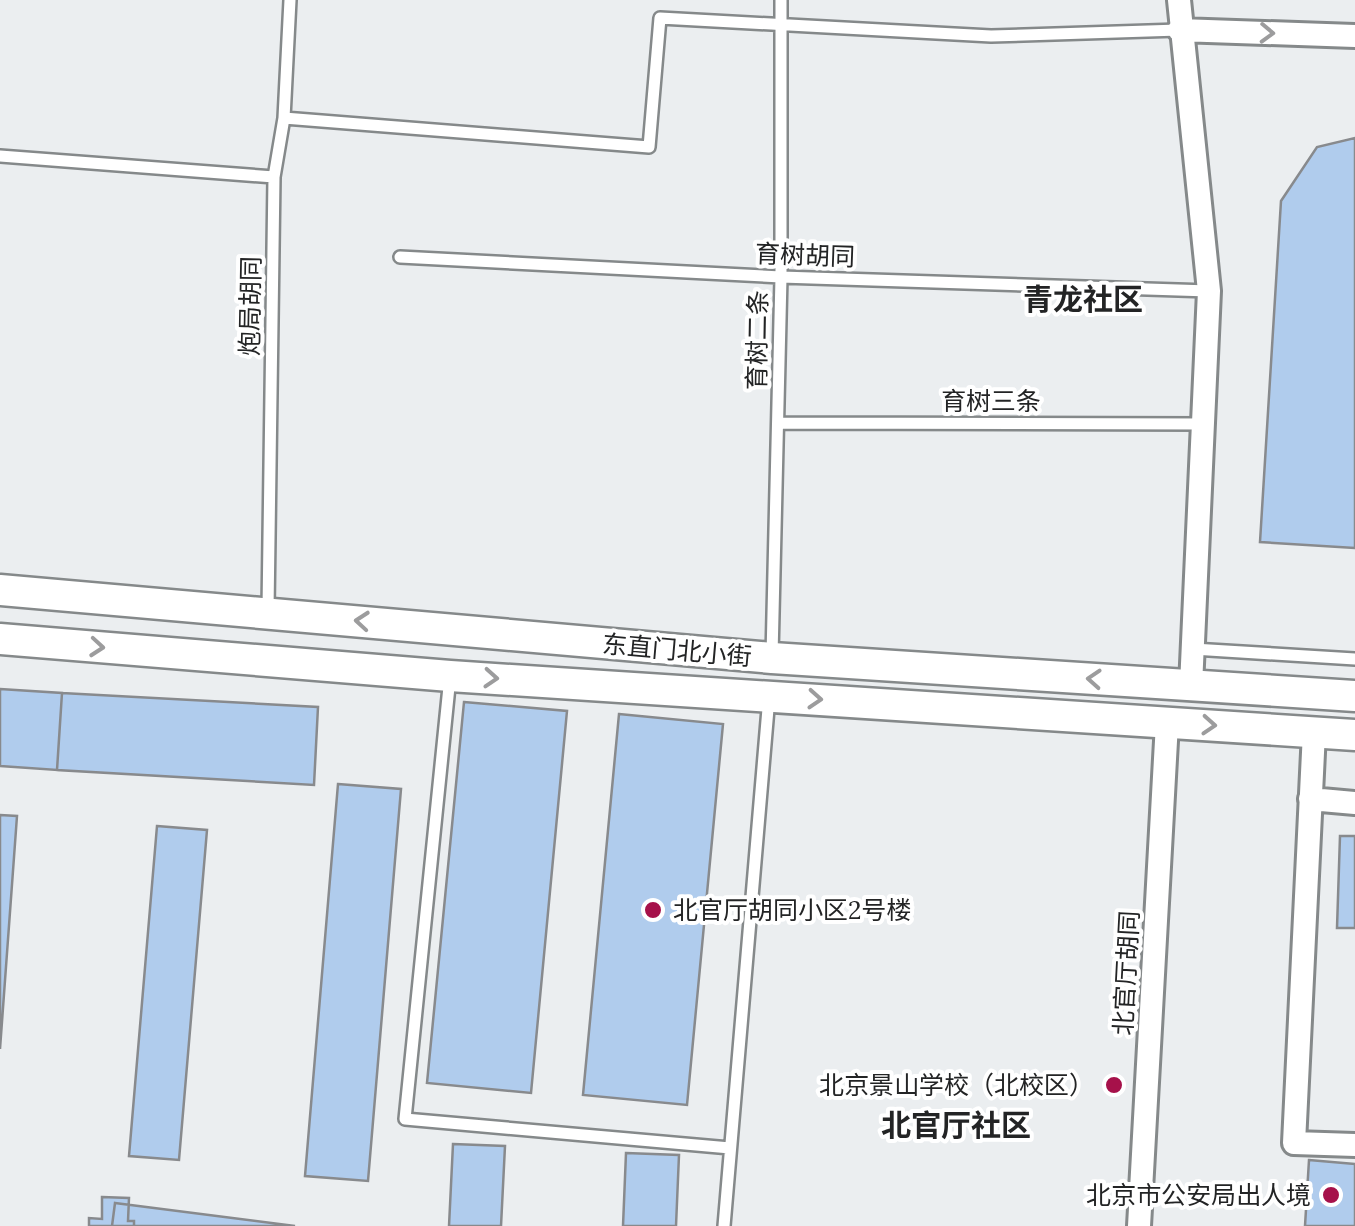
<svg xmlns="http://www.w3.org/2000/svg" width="1355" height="1226" viewBox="0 0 1355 1226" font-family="Lora,'Noto Sans SC',serif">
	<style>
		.building { fill: #b0cced; stroke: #888a8d; stroke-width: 2.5 }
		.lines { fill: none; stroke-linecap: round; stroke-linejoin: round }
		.service-casing { stroke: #85898a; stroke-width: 16 }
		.minor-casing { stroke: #85898a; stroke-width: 28 }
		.secondary-casing { stroke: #85898a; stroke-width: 35 }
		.service { stroke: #fff; stroke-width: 11 }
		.minor { stroke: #fff; stroke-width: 22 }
		.secondary { stroke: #fff; stroke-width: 30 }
		.oneway { stroke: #9c9c9d }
		.poi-dot { fill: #a6114a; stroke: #fff; stroke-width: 4 }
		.labels { text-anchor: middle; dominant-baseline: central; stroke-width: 8; stroke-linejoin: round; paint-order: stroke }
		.street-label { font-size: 25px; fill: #232425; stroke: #fff }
		.poi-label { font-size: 25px; fill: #232425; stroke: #fff; text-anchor: end }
		.quarter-label { font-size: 30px; font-weight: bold; fill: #232425; stroke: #fff }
	</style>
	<rect width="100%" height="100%" fill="#ebeef0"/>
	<!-- building -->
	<path class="building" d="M 1355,138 L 1355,548 L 1260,542 L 1281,201 L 1317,147 Z
		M 0,689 L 62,693 L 57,770 L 0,766 Z
		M 62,693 L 318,707 L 314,785 L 57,770 Z
		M 464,702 L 567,711 L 531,1093 L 427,1083 Z
		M 619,714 L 723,724 L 687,1105 L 583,1095 Z
		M 338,784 L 401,789 L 368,1181 L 305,1176 Z
		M 0,815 L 17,816 L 0,1049 Z
		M 157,826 L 207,830 L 179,1160 L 129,1156 Z
		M 1340,836 L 1355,836 L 1355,928 L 1337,928 Z
		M 453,1144 L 505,1146 L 501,1226 L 449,1226 Z
		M 626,1153 L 679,1155 L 676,1226 L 623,1226 Z
		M 1309,1160 L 1355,1164 L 1355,1226 L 1305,1226 Z
		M 102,1197 L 129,1198 L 128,1221 L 134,1221 L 134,1226 L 89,1226 L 89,1218 L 102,1219 Z
		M 115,1203 L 295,1226 L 112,1226 Z"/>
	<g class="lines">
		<defs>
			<path id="service" d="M 284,118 L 649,147 L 660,18 L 991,36 L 1179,30
				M 0,156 L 274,177
				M 400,257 L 781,277 L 1209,291
				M 778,423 L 1204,424
				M 268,610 L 274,177 L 284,118 L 290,0
				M 1193,649 L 1355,659
				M 772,656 L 781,277 L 781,0
				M 450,677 L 405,1119 L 730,1148
				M 724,1226 L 769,697"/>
			<path id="minor" d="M 1179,0 L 1209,291 L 1191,686
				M 1179,30 L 1355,36
				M 1314,732 L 1294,1143 L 1355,1145
				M 1310,799 L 1355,803
				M 1139,1226 L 1167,723"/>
			<path id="secondary" d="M 0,590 L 772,658 L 1355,696
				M 0,639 L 450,676 L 1355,735"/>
		</defs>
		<!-- service casing -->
		<use href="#service" class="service-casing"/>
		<!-- minor casing -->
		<use href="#minor" class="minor-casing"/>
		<!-- secondary casing -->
		<use href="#secondary" class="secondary-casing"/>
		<!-- service -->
		<use href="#service" class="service"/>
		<!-- minor -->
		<use href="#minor" class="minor"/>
		<!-- secondary -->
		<use href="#secondary" class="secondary"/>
	</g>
	<!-- one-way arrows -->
	<defs><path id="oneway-chevron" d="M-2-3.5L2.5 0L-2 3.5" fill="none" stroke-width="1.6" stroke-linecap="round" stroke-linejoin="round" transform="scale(2.5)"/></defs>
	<g class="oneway">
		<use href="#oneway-chevron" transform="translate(1267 33) rotate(2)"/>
		<use href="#oneway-chevron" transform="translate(362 621) rotate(-175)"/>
		<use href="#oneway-chevron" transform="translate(97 647) rotate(5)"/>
		<use href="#oneway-chevron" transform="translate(491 678) rotate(4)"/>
		<use href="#oneway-chevron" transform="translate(1094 679) rotate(-176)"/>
		<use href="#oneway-chevron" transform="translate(815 699) rotate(4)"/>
		<use href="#oneway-chevron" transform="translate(1209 725) rotate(4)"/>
	</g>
	<!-- markers -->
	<g class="poi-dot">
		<circle cx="653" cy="910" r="10"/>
		<circle cx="1114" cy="1085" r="10"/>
		<circle cx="1331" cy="1195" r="10"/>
	</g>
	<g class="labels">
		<!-- street labels -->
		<g class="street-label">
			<text transform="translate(805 255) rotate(2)">育树胡同</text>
			<text transform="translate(250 306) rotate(-89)">炮局胡同</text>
			<text transform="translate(757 340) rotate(-89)">育树二条</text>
			<text x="991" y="401">育树三条</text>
			<text transform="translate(677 650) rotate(5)">东直门北小街</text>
			<text transform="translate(1126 973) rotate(-87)">北官厅胡同</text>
		</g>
		<!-- poi labels -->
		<g class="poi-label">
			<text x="673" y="910" text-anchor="start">北官厅胡同小区2号楼</text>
			<text x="1094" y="1085">北京景山学校（北校区）</text>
			<text x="1311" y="1195">北京市公安局出人境</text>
		</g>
		<!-- quarter labels -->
		<g class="quarter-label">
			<text x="1083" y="299">青龙社区</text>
			<text x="956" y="1125">北官厅社区</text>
		</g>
	</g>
</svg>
